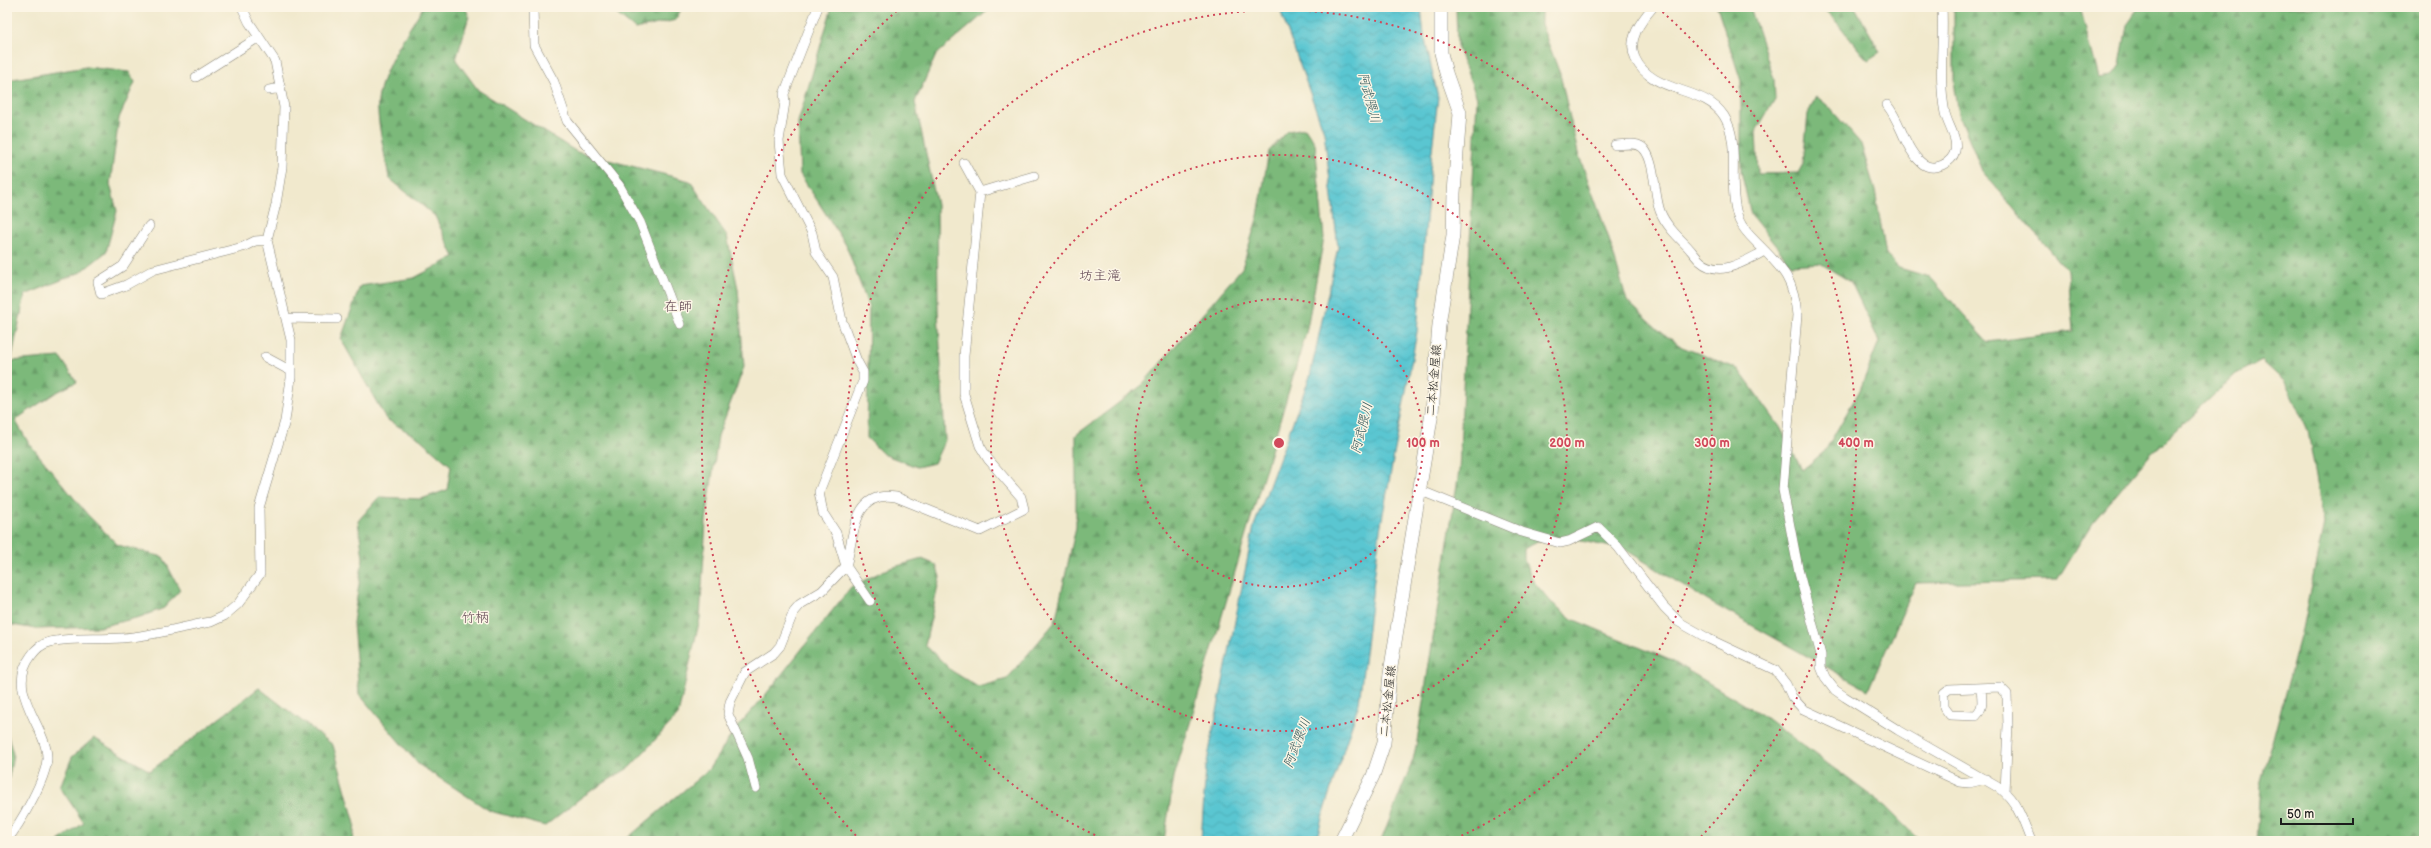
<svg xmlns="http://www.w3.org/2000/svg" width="2431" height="848" viewBox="0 0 2431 848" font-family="'Balsamiq Sans','Klee One',sans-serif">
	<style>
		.forest { fill: url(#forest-firs); stroke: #4c6a4b }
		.water { fill: url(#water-waves); stroke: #3b7176 }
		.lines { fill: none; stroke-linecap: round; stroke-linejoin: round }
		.minor-casing { stroke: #868274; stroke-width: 10 }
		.primary-casing { stroke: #868274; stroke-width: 14 }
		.minor { stroke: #fff; stroke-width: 9 }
		.primary { stroke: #fff; stroke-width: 13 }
		.ring { fill: none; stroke: #d1495b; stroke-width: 2; stroke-dasharray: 2 4 }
		.labels { text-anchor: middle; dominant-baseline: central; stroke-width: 3; stroke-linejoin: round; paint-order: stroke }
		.street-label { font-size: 12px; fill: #1c1c1c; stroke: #fcf5e5 }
		.water-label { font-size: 13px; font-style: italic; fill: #32585b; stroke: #fcf5e5 }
		.quarter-label { font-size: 14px; fill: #614653; stroke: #fcf5e5 }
		.centre { fill: #d1495b; stroke: #fcf5e5; stroke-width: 2 }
		.ring-label { font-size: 12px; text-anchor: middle; font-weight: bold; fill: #d1495b; stroke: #fcf5e5; stroke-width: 3; stroke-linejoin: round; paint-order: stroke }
	</style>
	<defs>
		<pattern id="forest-firs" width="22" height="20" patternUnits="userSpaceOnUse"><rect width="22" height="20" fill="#7bb97a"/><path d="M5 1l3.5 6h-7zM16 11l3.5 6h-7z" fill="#6a9e69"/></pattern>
		<pattern id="water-waves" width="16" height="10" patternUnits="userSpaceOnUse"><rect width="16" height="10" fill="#5ac6d1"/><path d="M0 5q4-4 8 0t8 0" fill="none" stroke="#4eaab3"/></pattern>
	</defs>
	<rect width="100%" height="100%" fill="#fcf5e5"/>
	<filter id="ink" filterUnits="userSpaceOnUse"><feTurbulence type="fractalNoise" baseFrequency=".025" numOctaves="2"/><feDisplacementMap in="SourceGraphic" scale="8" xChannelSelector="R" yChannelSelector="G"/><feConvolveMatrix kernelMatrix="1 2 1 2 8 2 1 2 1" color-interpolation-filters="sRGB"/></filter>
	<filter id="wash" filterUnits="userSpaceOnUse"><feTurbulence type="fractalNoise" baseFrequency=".012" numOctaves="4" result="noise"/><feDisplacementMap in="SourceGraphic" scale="16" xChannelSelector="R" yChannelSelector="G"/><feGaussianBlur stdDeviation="0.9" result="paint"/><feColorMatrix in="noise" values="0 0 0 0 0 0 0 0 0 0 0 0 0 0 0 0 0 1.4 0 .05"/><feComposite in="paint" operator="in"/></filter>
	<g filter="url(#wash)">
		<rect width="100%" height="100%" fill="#f1e9cd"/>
		<!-- forest -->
		<path class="forest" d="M 423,7 L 465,7 L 469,16 L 456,60 L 478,90 L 577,152 L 690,181 L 727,236 L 738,289 L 744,367 L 718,436 L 706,521 L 700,618 L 678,715 L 630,767 L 583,796 L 545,826 L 490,811 L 418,764 L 359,694 L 353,623 L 363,558 L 358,521 L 379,497 L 421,499 L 447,490 L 451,466 L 420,439 L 386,419 L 341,339 L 360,286 L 414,278 L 454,257 L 435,216 L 389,178 C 386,159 376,119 378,101 C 382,68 406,35 423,7 Z
			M 608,7 L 682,7 L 676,20 L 635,29 Z
			M 832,7 L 992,7 L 936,55 L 915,102 L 937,205 L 938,310 L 945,440 L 934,463 L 917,467 L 883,454 L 867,438 L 869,308 L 846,245 L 800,174 L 798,122 Z
			M 1456,7 L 1541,7 L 1541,24 L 1560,74 L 1578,153 L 1608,236 L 1627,301 L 1661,332 L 1682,347 L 1738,369 L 1780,427 L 1802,470 L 1825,451 L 1860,390 L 1879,341 L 1851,282 L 1820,263 L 1791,265 L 1751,215 L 1741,171 L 1741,81 L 1717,7 L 1750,7 L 1774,79 L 1775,99 L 1756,131 L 1758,174 L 1798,173 L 1803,164 L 1808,114 L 1816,96 L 1828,106 L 1861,144 L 1875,191 L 1886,255 L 1899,268 L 1930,277 L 1988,342 L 2073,331 L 2068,271 L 1982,171 L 1959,114 L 1954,81 L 1954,7 L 2080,7 L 2099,78 L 2112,76 L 2120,65 L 2127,25 L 2140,7 L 2424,7 L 2424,841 L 2257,841 L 2261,785 L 2302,629 L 2324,523 L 2308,431 L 2285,382 L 2262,361 L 2236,374 L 2150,455 L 2092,523 L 2057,580 L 1916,583 L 1868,690 L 1708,601 L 1626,550 L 1562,537 L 1537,541 L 1524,549 L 1524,560 L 1533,581 L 1551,602 L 1572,619 L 1672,661 L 1762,715 L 1886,807 L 1920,841 L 1381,841 L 1413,760 L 1417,741 L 1459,471 L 1477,98 L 1457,46 Z
			M 1821,7 L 1855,7 L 1880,52 L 1868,60 C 1851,43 1840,22 1821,7 Z
			M 86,67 L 129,72 L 135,82 L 119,118 L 110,184 L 117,211 L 106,252 L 81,272 L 25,295 L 11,361 L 60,357 L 77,382 L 55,393 L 15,420 L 28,442 L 87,514 L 118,545 L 163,557 L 180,590 L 164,608 L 140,617 L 99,627 L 36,629 L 7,624 L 7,80 Z
			M 1305,128 L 1315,143 L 1324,238 L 1306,333 L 1174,777 L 1164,841 L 624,841 L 708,770 L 737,727 L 763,698 L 851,587 L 887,569 L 922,559 L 936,565 L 940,577 L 925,645 L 952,671 L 978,687 L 1007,679 L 1055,622 L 1076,527 L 1076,435 L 1141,386 L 1242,268 L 1258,216 L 1269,151 L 1288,131 Z
			M 259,688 L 333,745 L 355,824 L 353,841 L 58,841 L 84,823 L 60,787 L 72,757 L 94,738 L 150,771 Z
			M 7,733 L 13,754 L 7,789 Z"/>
		<!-- water -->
		<path class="water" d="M 1279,7 L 1421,7 L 1424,35 L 1438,97 L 1431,159 L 1417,332 L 1380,530 L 1359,703 L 1326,804 L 1316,841 L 1201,841 L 1206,767 L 1254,526 L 1310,376 L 1338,247 L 1324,132 Z"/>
	</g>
	<g filter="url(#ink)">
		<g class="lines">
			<defs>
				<path id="minor" d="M 533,7 L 534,45 L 554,82 L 567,121 L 619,185 L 640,222 L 680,324
					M 1653,7 C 1641,21 1627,39 1635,58 C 1652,95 1704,85 1724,116 C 1742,144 1726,187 1739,220 C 1743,230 1752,238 1760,246 C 1784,270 1794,280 1797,315 L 1783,490 L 1799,573 L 1821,655 L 1821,667 L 1825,677 L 1835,690 L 1845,697 L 1898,730 L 2001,789 C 2018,803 2023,821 2031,841
					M 196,77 L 259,37
					M 269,90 L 281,88
					M 1887,105 C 1902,123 1904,149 1923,164 C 1935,172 1952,163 1955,151 C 1958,138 1948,126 1945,113 C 1938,79 1944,41 1942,7
					M 1615,145 C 1624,145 1638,141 1644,149 C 1655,161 1654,194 1660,211 C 1665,224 1676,235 1686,245 C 1691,250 1695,256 1700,261 C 1720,279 1746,260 1765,251
					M 980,192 L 1034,176
					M 149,226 L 123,266 L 98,282 L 101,294 L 126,285 L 153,270 L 243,247 L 255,241 L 267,240
					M 287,318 L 337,319
					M 265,357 L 291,371
					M 1419,490 L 1522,532 L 1560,543 L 1569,541 L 1598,527 L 1618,547 L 1664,607 L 1679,622 L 1709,639 L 1775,670 L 1786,684 L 1792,697 L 1803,709 L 1960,782 L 1969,783 L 1986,779
					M 870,601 L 846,566 C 854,538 852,489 896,497 L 980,531 L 1024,509 L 1021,497 L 988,459 L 980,446 L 964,394 L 964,356 L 980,192 L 964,163
					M 1981,689 C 1982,699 1984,708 1976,716 L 1950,715 L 1944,707 L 1944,693 L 1949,689 L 2000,687 L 2007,694 L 2008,725 L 2005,792
					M 756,788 L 748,758 L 728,714 L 730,702 L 745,672 L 774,653 L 780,646 L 794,611 L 800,604 L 822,591 L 846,566 L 836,533 L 823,513 L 819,492 L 863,381 L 863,372 L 857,361 L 842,321 L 833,277 L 816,252 L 812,233 L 782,174 L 779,141 L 785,102 L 784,94 L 818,7
					M 7,840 C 20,824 46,779 47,759 C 48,727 4,692 31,656 C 35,650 41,644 50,642 C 73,637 98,640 122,638 C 152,636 181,627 211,622 L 224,616 L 238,604 L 260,574 L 259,508 L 285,421 L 291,378 L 291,340 L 267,240 L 276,204 L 282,167 L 284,107 L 275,61 L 249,22 L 242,7"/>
				<path id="primary" d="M 1341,841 L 1373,776 L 1384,743 L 1390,673 L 1432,412 L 1439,325 L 1453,235 L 1454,193 L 1460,113 L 1446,73 L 1441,53 L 1441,7"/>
			</defs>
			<!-- minor casing -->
			<use href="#minor" class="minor-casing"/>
			<!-- primary casing -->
			<use href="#primary" class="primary-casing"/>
			<!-- minor -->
			<use href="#minor" class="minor"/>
			<!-- primary -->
			<use href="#primary" class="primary"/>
		</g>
	</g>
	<!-- distance rings -->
	<g class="ring">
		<circle cx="1279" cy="443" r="144"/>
		<circle cx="1279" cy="443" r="288"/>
		<path d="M1106 840A433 433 0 1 1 1452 840"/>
		<path d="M860 840A577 577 0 0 1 900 8M1658 8A577 577 0 0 1 1698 840"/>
	</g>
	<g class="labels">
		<!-- street labels -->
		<g class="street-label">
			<text transform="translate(1434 380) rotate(-85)">二本松金屋線</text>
			<text transform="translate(1388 701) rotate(-84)">二本松金屋線</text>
		</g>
		<!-- water labels -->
		<g class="water-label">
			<text transform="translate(1369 98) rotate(75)">阿武隈川</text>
			<text transform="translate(1362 428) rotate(-76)">阿武隈川</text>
			<text transform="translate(1297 743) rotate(-69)">阿武隈川</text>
		</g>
		<!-- quarter labels -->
		<g class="quarter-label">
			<text x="1100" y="275">坊主滝</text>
			<text x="678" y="306">在師</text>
			<text x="475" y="617">竹柄</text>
		</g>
	</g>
	<circle cx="1279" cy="443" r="6" class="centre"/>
	<g class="ring-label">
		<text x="1423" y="447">100 m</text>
		<text x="1567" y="447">200 m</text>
		<text x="1712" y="447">300 m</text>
		<text x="1856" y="447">400 m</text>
	</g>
	<!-- margin -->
	<rect width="2431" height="848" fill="none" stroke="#fcf5e5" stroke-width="24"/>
	<!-- scale -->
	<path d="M2281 818v6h72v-6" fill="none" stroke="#1c1c1c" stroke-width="2"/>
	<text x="2287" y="818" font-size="12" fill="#1c1c1c" stroke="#fcf5e5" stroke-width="3" paint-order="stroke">50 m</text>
</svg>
